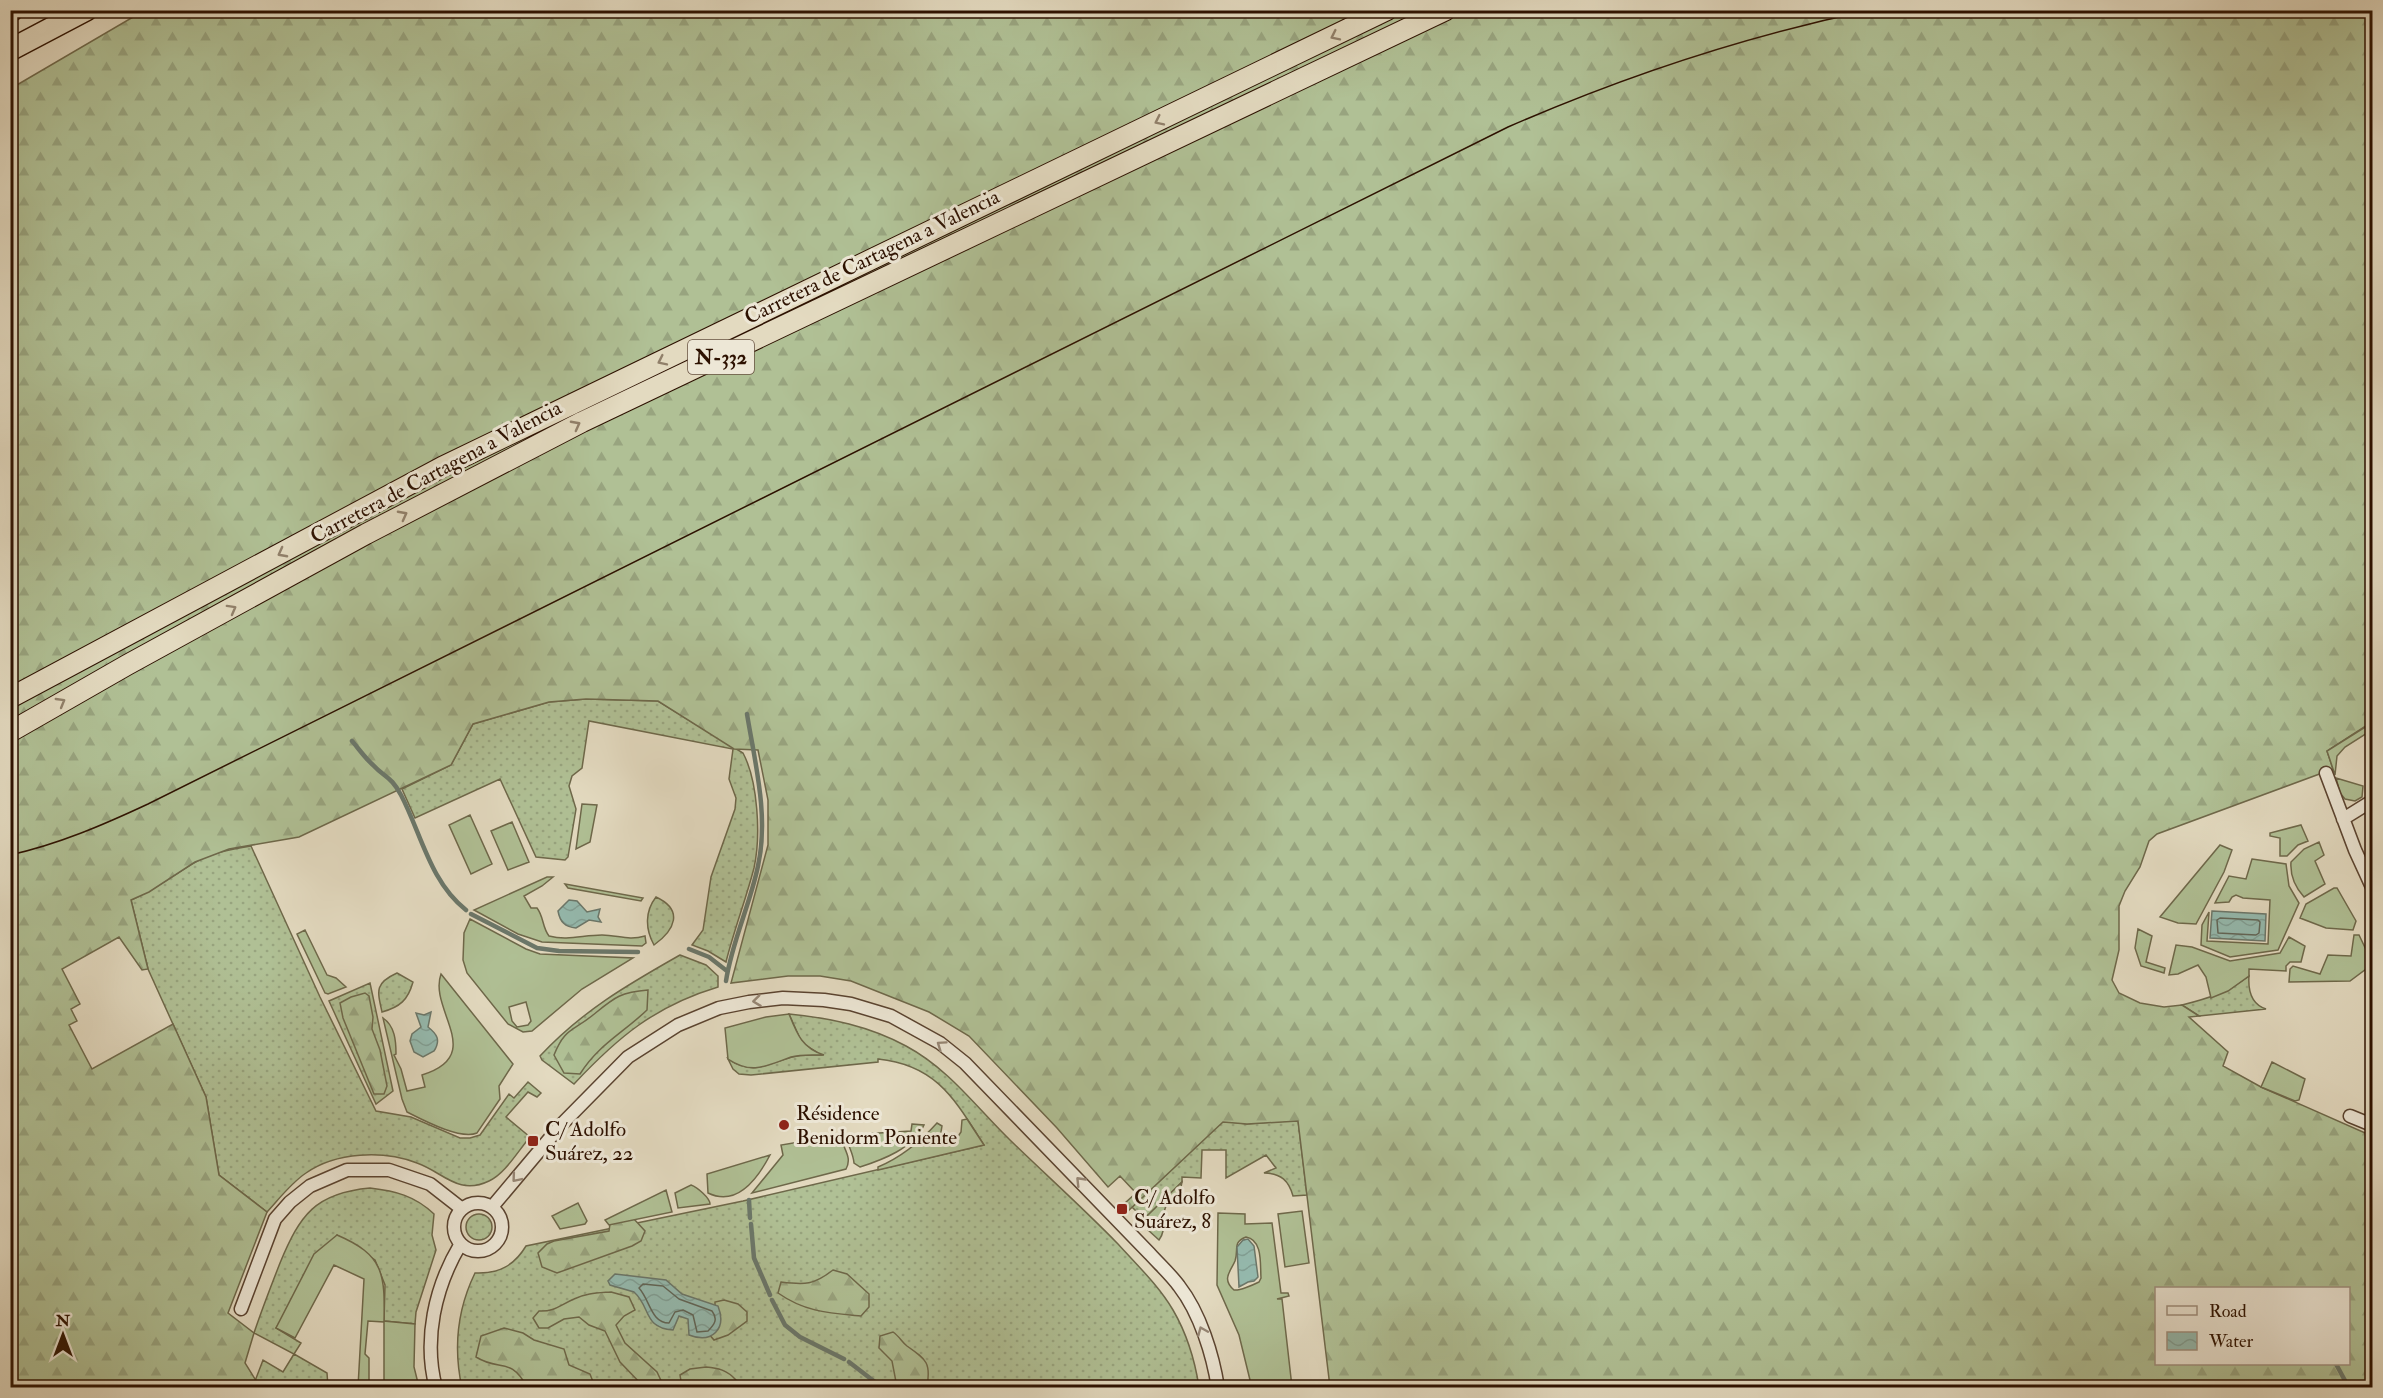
<svg xmlns="http://www.w3.org/2000/svg" width="2383" height="1398" viewBox="0 0 2383 1398" font-family="'IM FELL Double Pica',serif">
	<style>
		.grass { fill: url(#grass-dots); stroke: #6e684a; stroke-width: 1.5 }
		.forest { fill: url(#forest-firs); stroke: #6e684a; stroke-width: 1.5; fill-rule: evenodd }
		.garden { fill: #b0c095; stroke: #6e684a; stroke-width: 1.5; fill-rule: evenodd }
		.water { fill: url(#water-waves); stroke: #6b776a; stroke-width: 1.5 }
		.lines { fill: none; stroke-linecap: round; stroke-linejoin: round }
		.shore { stroke: #616658; stroke-width: 1.5 }
		.stream { stroke: #6b776a; stroke-width: 4.5 }
		.minor-casing { stroke: #5a4330; stroke-width: 15 }
		.trunk-casing { stroke: #2d1100; stroke-width: 22 }
		.motorway-casing { stroke: #2d1100; stroke-width: 24 }
		.minor { stroke: #ede7d6; stroke-width: 12 }
		.trunk { stroke: #e3dac0; stroke-width: 20 }
		.motorway { stroke: #e3dac0; stroke-width: 21 }
		.tram { stroke: #2d1100; stroke-width: 1.5 }
		.oneway { stroke: #91806a }
		.oneway2 { stroke: #978776 }
		.poi-dot { fill: #8f2418; stroke: #ede7d6; stroke-width: 2 }
		.labels { text-anchor: middle; dominant-baseline: central; stroke-width: 6; stroke-linejoin: round; paint-order: stroke }
		.shield { fill: #ede7d6; stroke: #675140; stroke-width: 1.5 }
		.shield-label { font-size: 20px; font-weight: bold; fill: #2d1100 }
		.street-label { font-size: 21px; fill: #2d1100; stroke: #ede7d6 }
		.poi-label { font-size: 21px; fill: #2d1100; stroke: #ede7d6; text-anchor: start }
	</style>
	<defs>
		<pattern id="grass-dots" width="8" height="8" patternUnits="userSpaceOnUse" patternTransform="scale(1.5)"><rect width="8" height="8" fill="#b0c095"/><path d="M2 2h.1M6 6h.1" fill="none" stroke="#98a47f" stroke-width="1.8" stroke-linecap="round"/></pattern>
		<pattern id="forest-firs" width="22" height="20" patternUnits="userSpaceOnUse" patternTransform="scale(1.5)"><rect width="22" height="20" fill="#b0c095"/><path d="M5 1l3.5 6h-7zM16 11l3.5 6h-7z" fill="#98a47f"/></pattern>
		<pattern id="water-waves" width="16" height="10" patternUnits="userSpaceOnUse" patternTransform="scale(1.5)"><rect width="16" height="10" fill="#95bbb0"/><path d="M0 5q4-4 8 0t8 0" fill="none" stroke="#81a096"/></pattern>
	</defs>
	<rect width="100%" height="100%" fill="#e3dac0"/>
	<filter id="stains"><feTurbulence type="fractalNoise" baseFrequency=".00333" numOctaves="4"/><feColorMatrix values="0 0 0 0 .2 0 0 0 0 .09 0 0 0 0 .02 0 0 0 .5 -.17"/></filter>
	<radialGradient id="worn" r=".72"><stop offset=".6" stop-color="#630" stop-opacity="0"/><stop offset="1" stop-color="#630" stop-opacity=".3"/></radialGradient>
	<!-- grass -->
	<path class="grass" d="M 586,699 L 658,701 L 743,753 C 758,781 761,836 754,868 C 746,899 734,930 726,962 L 708,951 L 692,945 L 703,930 L 711,877 L 735,809 L 736,798 L 729,779 L 733,749 L 589,721 L 582,768 L 572,776 L 569,786 L 576,809 L 568,857 L 565,860 L 536,857 L 500,779 L 415,818 L 402,789 L 451,765 L 473,724 L 549,702 Z
		M 251,846 L 320,997 L 376,1111 L 411,1117 L 460,1138 L 470,1138 L 480,1135 L 509,1094 L 514,1098 L 528,1082 L 541,1093 L 537,1097 L 528,1092 L 506,1117 L 530,1137 C 518,1151 505,1174 489,1181 C 458,1196 443,1172 417,1163 C 383,1150 336,1152 306,1173 C 291,1183 279,1199 267,1212 L 219,1175 L 206,1097 L 148,969 L 131,900 C 153,890 172,876 192,864 C 210,853 231,849 251,846 Z
		M 656,897 C 684,910 675,930 654,945 C 645,929 645,911 656,897 Z
		M 680,955 L 706,965 L 718,976 L 718,987 C 655,1006 618,1037 574,1084 L 542,1060 L 540,1056 C 582,1011 627,985 680,955 Z
		M 397,973 L 413,982 C 408,1000 400,1007 382,1012 C 377,990 375,983 397,973 Z
		M 2249,976 C 2248,990 2251,1004 2266,1009 L 2199,1016 L 2182,1005 C 2210,998 2225,993 2249,976 Z
		M 370,983 L 393,1091 L 376,1104 L 329,1001 Z
		M 789,1014 C 830,1018 869,1026 906,1046 C 949,1069 976,1107 1010,1140 C 1046,1175 1083,1208 1118,1244 C 1137,1265 1159,1286 1173,1310 C 1187,1334 1195,1361 1199,1387 L 462,1388 C 453,1347 457,1310 475,1273 C 498,1274 514,1266 526,1246 L 743,1201 L 984,1145 C 955,1100 937,1065 878,1059 L 878,1062 L 751,1075 L 739,1074 L 733,1069 L 728,1059 C 754,1076 766,1064 792,1057 C 802,1054 812,1055 821,1055 L 802,1043 Z
		M 1298,1120 L 1307,1195 L 1293,1196 C 1289,1181 1281,1173 1264,1173 L 1276,1168 L 1266,1155 L 1226,1178 L 1226,1150 L 1202,1150 L 1201,1178 L 1182,1177 L 1182,1182 L 1144,1219 L 1132,1207 L 1223,1121 L 1247,1124 Z
		M 370,1188 C 396,1191 415,1196 434,1214 L 432,1235 L 436,1250 L 416,1312 L 415,1324 L 384,1321 L 385,1285 L 375,1260 L 337,1235 L 276,1328 L 301,1343 L 294,1354 L 327,1373 L 328,1387 L 260,1387 L 255,1381 L 263,1360 L 283,1372 L 294,1354 L 254,1333 C 262,1309 271,1286 280,1263 C 300,1215 315,1193 370,1188 Z
		M466 1227a13 13 0 1 1 26 0a13 13 0 1 1-26 0Z"/>
	<!-- forest -->
	<path class="forest" d="M 145,10 L 2372,11 L 2372,722 L 2327,751 L 2333,769 L 2157,834 L 2149,841 L 2140,867 L 2125,891 L 2119,906 L 2119,950 L 2112,980 L 2119,993 L 2140,1003 L 2164,1007 L 2182,1005 L 2199,1016 L 2189,1017 L 2228,1052 L 2223,1066 L 2261,1087 L 2372,1136 L 2372,1387 L 1330,1387 L 1298,1121 L 1247,1124 L 1223,1122 L 1128,1211 L 1124,1204 L 1136,1193 L 1120,1176 L 1108,1187 L 1057,1128 L 969,1036 L 929,1012 L 851,981 L 820,976 L 788,976 L 731,983 L 768,845 L 768,800 L 758,750 L 734,749 L 658,701 L 586,699 L 549,702 L 473,724 L 451,765 L 299,837 L 229,849 L 195,862 L 149,892 L 131,900 L 148,969 L 142,970 L 119,937 L 62,969 L 80,1004 L 71,1009 L 77,1021 L 69,1025 L 92,1069 L 173,1024 L 206,1097 L 219,1175 L 267,1212 L 228,1313 L 254,1333 L 245,1363 L 260,1387 L 11,1387 L 10,89 ZM 2156,1288 L 2348,1288 L 2348,1364 L 2156,1364 Z
		M 648,990 L 647,1010 C 623,1033 598,1045 580,1074 L 564,1073 L 554,1055 C 565,1028 572,1032 593,1015 C 614,998 620,992 648,990 Z
		M 365,993 L 369,996 L 373,1017 L 372,1029 L 380,1050 L 387,1086 L 384,1094 L 374,1094 L 343,1018 L 340,1003 L 351,997 Z
		M 634,1219 L 645,1231 L 641,1241 L 632,1246 L 557,1273 L 542,1267 L 538,1253 L 547,1244 L 554,1241 L 609,1231 L 610,1224 Z
		M 833,1270 L 847,1274 L 869,1294 L 869,1307 L 861,1316 C 829,1313 805,1312 778,1293 L 781,1282 C 805,1285 814,1285 833,1270 Z
		M 611,1292 L 629,1297 L 635,1310 L 624,1316 L 616,1325 L 625,1343 L 657,1372 L 664,1387 L 644,1387 L 620,1362 L 605,1331 L 589,1325 L 579,1317 L 564,1319 L 548,1328 L 539,1328 L 533,1318 L 539,1311 C 554,1312 560,1305 574,1299 C 586,1293 598,1293 611,1292 Z
		M 724,1300 L 738,1304 L 747,1312 L 747,1321 L 728,1335 L 714,1340 L 708,1333 L 715,1314 L 715,1302 Z
		M 504,1328 L 523,1333 L 534,1340 L 564,1349 L 569,1365 L 590,1374 L 595,1387 L 527,1387 C 510,1356 500,1372 476,1357 L 481,1336 Z
		M 893,1332 C 899,1336 902,1342 907,1346 C 927,1360 931,1363 927,1387 L 897,1387 L 892,1361 L 879,1348 L 880,1336 Z
		M 706,1367 C 718,1368 727,1370 736,1380 L 734,1387 L 682,1387 L 680,1375 L 690,1369 Z"/>
	<!-- garden -->
	<path class="garden" d="M 2370,724 L 2372,730 L 2345,747 L 2337,756 L 2335,775 L 2327,751 Z
		M 2336,778 L 2363,786 L 2362,797 L 2355,801 L 2345,799 L 2340,793 Z
		M 582,804 L 597,805 L 590,842 L 576,849 Z
		M 470,815 L 492,864 L 471,874 L 449,825 Z
		M 512,822 L 529,862 L 508,870 L 491,831 Z
		M 2301,825 L 2308,841 L 2298,845 L 2287,856 L 2280,856 L 2280,838 L 2270,836 L 2270,833 Z
		M 2319,842 L 2324,855 L 2315,861 L 2325,884 L 2304,897 C 2295,887 2290,875 2291,862 L 2304,849 Z
		M 2220,845 L 2232,850 L 2224,872 L 2196,924 L 2178,923 L 2160,917 Z
		M 2252,859 L 2286,864 L 2289,886 L 2299,903 L 2278,950 L 2230,957 L 2201,945 L 2202,925 L 2209,912 L 2207,941 L 2268,944 L 2270,900 L 2243,898 L 2236,895 L 2232,897 L 2229,902 L 2215,903 L 2229,876 L 2246,879 Z
		M 547,877 L 553,877 L 542,886 L 524,896 L 531,908 L 537,908 C 544,917 542,927 549,936 C 568,941 583,935 602,935 C 618,935 628,941 645,936 L 646,943 L 642,946 L 542,942 L 518,934 L 474,910 Z
		M 565,884 L 643,898 L 641,901 L 568,888 Z
		M 2334,888 L 2337,888 L 2356,921 L 2353,930 L 2326,928 L 2300,918 L 2306,904 Z
		M 470,919 L 526,949 L 540,954 L 633,958 L 582,989 L 532,1031 L 523,1032 L 508,1024 L 467,973 L 463,960 L 464,933 ZM 526,1002 L 531,1021 L 528,1025 L 517,1027 L 512,1021 L 509,1007 Z
		M 2138,929 L 2152,936 L 2146,962 L 2165,968 L 2164,973 L 2141,966 L 2135,948 Z
		M 305,930 L 327,975 L 336,978 L 346,987 L 328,994 L 325,993 L 297,934 Z
		M 2354,935 L 2359,935 L 2371,960 L 2370,966 L 2350,981 L 2289,982 L 2290,969 L 2293,966 L 2320,974 L 2328,955 L 2351,956 Z
		M 2289,937 L 2305,946 L 2301,962 L 2290,962 L 2286,966 L 2286,971 L 2249,969 L 2249,976 L 2228,991 L 2211,998 L 2206,977 L 2198,965 L 2178,974 L 2169,975 L 2176,945 L 2192,947 L 2230,961 L 2280,953 Z
		M 441,974 L 513,1064 L 499,1086 L 500,1099 L 477,1133 C 460,1140 423,1120 407,1112 L 402,1099 L 383,1018 C 395,1026 396,1041 396,1054 L 394,1055 L 401,1069 L 407,1091 L 425,1087 L 422,1075 C 487,1055 428,1010 441,974 Z
		M 789,1014 C 797,1034 802,1048 824,1055 C 813,1055 801,1054 791,1057 C 766,1066 752,1075 728,1059 L 725,1028 L 766,1017 Z
		M 2272,1062 L 2305,1079 L 2299,1100 L 2295,1101 L 2261,1087 Z
		M 967,1119 L 984,1145 L 878,1170 L 878,1167 C 902,1157 920,1142 937,1123 L 942,1126 L 941,1132 C 945,1140 949,1140 957,1138 L 961,1132 L 962,1120 Z
		M 912,1124 L 924,1125 C 914,1148 882,1160 860,1167 L 854,1163 C 853,1151 846,1144 847,1135 L 911,1131 Z
		M 841,1135 C 842,1149 853,1156 846,1169 L 752,1193 L 783,1155 L 781,1145 Z
		M 770,1155 C 758,1178 737,1207 708,1193 L 707,1174 Z
		M 1182,1182 C 1181,1195 1171,1196 1166,1206 C 1161,1217 1167,1230 1159,1240 L 1148,1230 L 1154,1223 L 1147,1216 Z
		M 691,1185 C 697,1187 710,1198 710,1204 L 678,1208 L 675,1193 Z
		M 666,1190 L 672,1212 L 609,1225 L 605,1220 Z
		M 578,1203 L 587,1221 L 585,1224 L 560,1229 L 552,1216 Z
		M 1302,1211 L 1309,1263 L 1285,1267 L 1278,1214 Z
		M 1218,1213 L 1245,1214 L 1245,1224 L 1272,1223 L 1281,1293 L 1288,1293 L 1289,1296 L 1277,1299 L 1282,1299 L 1292,1387 L 1257,1387 L 1250,1380 L 1239,1335 L 1217,1285 ZM 1246,1237 C 1263,1240 1260,1264 1261,1278 L 1259,1282 C 1253,1285 1239,1291 1234,1290 C 1221,1279 1231,1271 1235,1261 C 1239,1250 1232,1242 1246,1237 Z
		M 337,1235 C 384,1255 385,1274 384,1321 L 415,1324 L 414,1367 L 419,1387 L 386,1387 L 384,1382 L 384,1322 L 368,1321 L 365,1354 L 369,1358 L 369,1387 L 358,1387 L 364,1279 L 334,1265 L 295,1338 L 276,1328 L 314,1254 Z"/>
	<!-- water -->
	<path class="water" d="M 569,900 L 577,901 L 587,912 L 600,909 L 598,917 L 601,922 L 589,920 L 576,928 C 565,927 560,922 558,911 Z
		M 2212,911 L 2266,914 L 2265,941 L 2210,938 Z
		M 431,1012 L 428,1027 C 437,1034 441,1040 434,1051 L 423,1057 L 414,1052 L 410,1041 L 412,1034 L 421,1027 L 416,1013 L 424,1015 Z
		M 1248,1239 L 1254,1246 L 1258,1277 L 1254,1281 L 1248,1282 L 1239,1287 L 1237,1247 L 1243,1240 Z
		M 615,1274 L 666,1280 L 682,1294 L 718,1306 C 727,1329 712,1344 689,1335 L 688,1319 L 679,1316 L 673,1330 C 643,1328 651,1307 634,1292 L 610,1285 L 608,1281 Z"/>
	<g class="lines">
		<!-- shore -->
		<path class="shore" d="M 2220,918 L 2258,920 L 2260,922 L 2259,933 L 2256,935 L 2218,933 L 2217,920 Z
			M 643,1284 L 663,1286 L 679,1299 L 712,1311 C 718,1319 715,1324 708,1331 L 697,1332 L 693,1315 L 683,1310 L 675,1312 L 669,1323 C 651,1323 650,1300 639,1288 Z"/>
		<!-- stream -->
		<path class="stream" d="M 352,741 C 359,749 365,758 373,765 C 385,778 391,776 401,795 C 421,833 430,882 466,910
			M 471,914 L 537,948 L 559,951 L 638,952
			M 689,949 L 709,957 L 727,971
			M 726,981 C 732,941 750,905 758,866 C 769,816 755,763 747,714
			M 749,1200 L 750,1218
			M 751,1224 L 754,1258 L 770,1295
			M 772,1300 L 785,1325 L 800,1337 L 844,1359
			M 849,1362 L 875,1382 L 878,1388
			M 2336,1364 L 2349,1388"/>
		<defs>
			<path id="minor" d="M 2326,773 L 2355,850 L 2372,887
				M 2343,819 L 2372,801
				M 2350,1116 L 2372,1125
				M454 1227a24 24 0 1 1 48 0a24 24 0 1 1-48 0Z
				M 492,1207 L 561,1125 L 628,1057 L 678,1025 L 719,1008 L 749,1002 L 783,998 L 824,1000 L 851,1004 L 891,1016 L 940,1043 L 965,1063 L 1150,1254 C 1160,1265 1171,1275 1179,1286 C 1200,1313 1213,1355 1218,1388
				M 241,1309 L 275,1219 L 290,1202 L 310,1186 L 347,1170 L 389,1170 L 430,1184 L 462,1209
				M 436,1388 C 423,1340 435,1287 460,1245"/>
			<path id="trunk" d="M 10,698 L 442,467 L 1387,10
				M 10,732 L 127,665 L 366,534 L 582,422 L 1446,10"/>
			<path id="motorway" d="M 10,11 L 12,10
				M 10,50 L 86,10"/>
		</defs>
		<!-- minor casing -->
		<use href="#minor" class="minor-casing"/>
		<!-- trunk casing -->
		<use href="#trunk" class="trunk-casing"/>
		<!-- motorway casing -->
		<use href="#motorway" class="motorway-casing"/>
		<!-- minor -->
		<use href="#minor" class="minor"/>
		<!-- trunk -->
		<use href="#trunk" class="trunk"/>
		<!-- motorway -->
		<use href="#motorway" class="motorway"/>
		<!-- tram -->
		<path class="tram" d="M 10,855 C 59,844 103,825 148,804 L 1508,127 C 1625,76 1745,36 1871,10"/>
	</g>
	<!-- one-way arrows -->
	<defs><path id="oneway-chevron" d="M-2-3.5L2.5 0L-2 3.5" fill="none" stroke-width="1.6" stroke-linecap="round" stroke-linejoin="round" transform="scale(1.5)"/></defs>
	<g class="oneway">
		<use href="#oneway-chevron" transform="translate(1335 36) rotate(154)"/>
		<use href="#oneway-chevron" transform="translate(1159 121) rotate(154)"/>
		<use href="#oneway-chevron" transform="translate(662 361) rotate(154)"/>
		<use href="#oneway-chevron" transform="translate(576 425) rotate(-28)"/>
		<use href="#oneway-chevron" transform="translate(403 515) rotate(-28)"/>
		<use href="#oneway-chevron" transform="translate(282 553) rotate(152)"/>
		<use href="#oneway-chevron" transform="translate(232 609) rotate(-29)"/>
		<use href="#oneway-chevron" transform="translate(61 702) rotate(-30)"/>
	</g>
	<g class="oneway2">
		<use href="#oneway-chevron" transform="translate(757 1001) rotate(173)"/>
		<use href="#oneway-chevron" transform="translate(941 1045) rotate(-145)"/>
		<use href="#oneway-chevron" transform="translate(516 1178) rotate(130)"/>
		<use href="#oneway-chevron" transform="translate(1080 1181) rotate(-134)"/>
		<use href="#oneway-chevron" transform="translate(1202 1331) rotate(-113)"/>
	</g>
	<!-- markers -->
	<g class="poi-dot">
		<circle cx="784" cy="1125" r="6"/>
		<rect x="527" y="1135" width="12" height="12" rx="3"/>
		<rect x="1116" y="1203" width="12" height="12" rx="3"/>
	</g>
	<g class="labels">
		<!-- shield labels -->
		<rect class="shield" x="688" y="340" width="66" height="34" rx="4.5"/>
		<g class="shield-label">
			<text x="721" y="357">N-332</text>
		</g>
		<!-- street labels -->
		<g class="street-label">
			<text transform="translate(872 257) rotate(-26)">Carretera de Cartagena a Valencia</text>
			<text transform="translate(436 472) rotate(-28)">Carretera de Cartagena a Valencia</text>
		</g>
		<!-- poi labels -->
		<g class="poi-label">
			<text x="796" y="1113">Résidence<tspan x="796" dy="24">Benidorm Poniente</tspan></text>
			<text x="545" y="1129">C/ Adolfo<tspan x="545" dy="24">Suárez, 22</tspan></text>
			<text x="1134" y="1197">C/ Adolfo<tspan x="1134" dy="24">Suárez, 8</tspan></text>
		</g>
	</g>
	<!-- margin -->
	<rect width="2383" height="1398" fill="none" stroke="#e3dac0" stroke-width="36"/>
	<rect x="12" y="12" width="2359" height="1374" fill="none" stroke="#2d1100" stroke-width="3"/>
	<rect x="18" y="18" width="2347" height="1362" fill="none" stroke="#2d1100" stroke-width="1.5"/>
	<!-- legend -->
	<rect x="2155" y="1287" width="195" height="78" fill="#ede7d6" stroke="#a09180" stroke-width="1.5"/>
	<rect x="2167" y="1306" width="30" height="9" fill="#ede7d6" stroke="#a09180" stroke-width="1.5"/>
	<text x="2209" y="1317" font-size="18" fill="#2d1100">Road</text>
	<rect x="2167" y="1332" width="30" height="18" fill="url(#water-waves)" stroke="#a09180" stroke-width="1.5"/>
	<text x="2209" y="1347" font-size="18" fill="#2d1100">Water</text>
	<!-- north arrow -->
	<g transform="translate(63 1335)" stroke="#ede7d6" stroke-width="4.5" paint-order="stroke">
	<path d="M0-4.5L10 22L0 15L-10 22Z" fill="#2d1100"/>
	<text y="-9" font-size="16" font-weight="bold" text-anchor="middle" fill="#2d1100">N</text>
	</g>
	<rect width="100%" height="100%" filter="url(#stains)"/>
	<rect width="100%" height="100%" fill="url(#worn)"/>
</svg>
